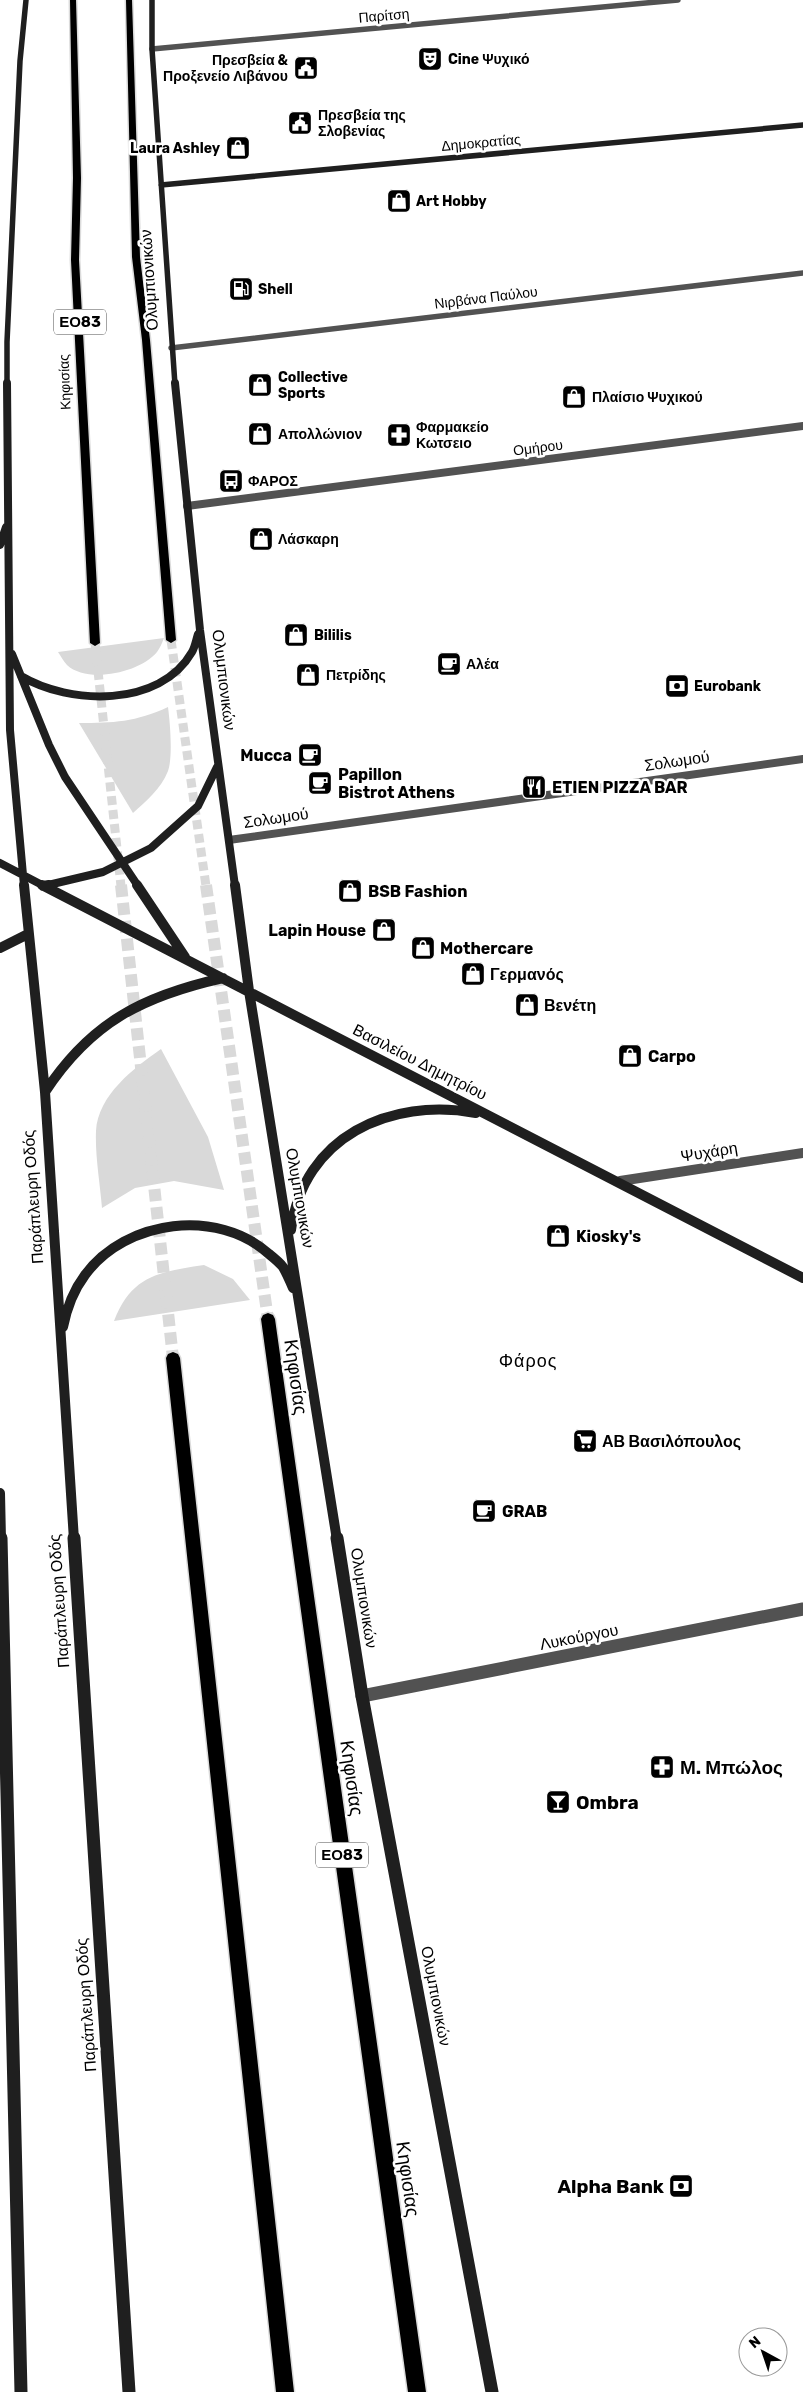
<svg xmlns="http://www.w3.org/2000/svg" width="803" height="2392" viewBox="0 0 803 2392" font-family="Rubik,sans-serif">
	<style>
		.green { fill: #d9d9d9 }
		.lines { fill: none; stroke-linecap: round; stroke-linejoin: round }
		.primary-tunnel-far1 { stroke: #d9d9d9; stroke-width: 9; stroke-dasharray: 9 5; stroke-linecap: butt }
		.primary-tunnel { stroke: #d9d9d9; stroke-width: 12; stroke-dasharray: 12 6; stroke-linecap: butt }
		.primary-casing { stroke: #dbdbdb; stroke-width: 3 }
		.street-far3 { stroke: #525252; stroke-width: 5.5 }
		.street-far2 { stroke: #525252; stroke-width: 8 }
		.street-far1 { stroke: #525252; stroke-width: 10 }
		.street { stroke: #525252; stroke-width: 13 }
		.secondary-far3 { stroke: #1f1f1f; stroke-width: 5.5 }
		.secondary-far2 { stroke: #1f1f1f; stroke-width: 8 }
		.secondary-far1 { stroke: #1f1f1f; stroke-width: 10 }
		.secondary { stroke: #1f1f1f; stroke-width: 13 }
		.primary { fill: #000; fill-rule: evenodd }
		.labels { text-anchor: middle; dominant-baseline: central; stroke-width: 5; stroke-linejoin: round; paint-order: stroke }
		.far-street-label { font-size: 14px; fill: #000; stroke: #fff }
		.far-poi-label { font-size: 14px; font-weight: bold; fill: #000; stroke: #fff; text-anchor: start }
		.shield { fill: #fff; stroke: #4c4c4c; stroke-width: 1 }
		.shield-label { font-size: 15px; font-weight: bold; fill: #000 }
		.street-label { font-size: 16px; fill: #000; stroke: #fff }
		.poi-label { font-size: 16px; font-weight: bold; fill: #000; stroke: #fff; text-anchor: start }
		.neighbourhood-label { font-size: 18px; letter-spacing: 1px; fill: #000; stroke: #fff }
		.near-street-label { font-size: 19px; fill: #000; stroke: #fff }
		.near-poi-label { font-size: 19px; font-weight: bold; fill: #000; stroke: #fff; text-anchor: start }
	</style>
	<rect width="100%" height="100%" fill="#fff"/>
	<!-- green -->
	<path class="green" d="M 164,638 C 162,643 160,648 157,652 C 140,673 87,684 67,665 C 63,661 61,656 58,652 Z
		M 168,707 C 170,722 173,757 168,771 C 161,789 146,801 133,813 L 79,723 C 113,723 136,722 168,707 Z
		M 161,1049 L 208,1137 L 224,1190 L 174,1181 L 135,1188 L 102,1208 C 100,1183 95,1156 96,1131 C 98,1095 134,1068 161,1049 Z
		M 204,1265 L 233,1279 L 250,1300 L 114,1321 C 132,1275 159,1272 204,1265 Z"/>
	<g class="lines">
		<!-- primary-tunnel-far1 -->
		<path class="primary-tunnel-far1" d="M 171,640 L 206,886
			M 95,643 L 121,886"/>
		<!-- primary-tunnel -->
		<path class="primary-tunnel" d="M 121,885 L 173,1358
			M 206,885 L 268,1319"/>
		<defs>
			<path id="primary" d="M 70,0 L 76,0 L 81,178 L 79,260 L 100,643 L 95,646 L 90,643 L 71,260 L 73,178 Z
				M 126,0 L 132,0 L 140,257 L 150,340 L 176,640 L 171,643 L 166,640 L 142,340 L 132,257 Z
				M 268,1313 L 273,1315 L 275,1319 L 426,2392 L 408,2392 L 261,1319 L 263,1315 Z
				M 173,1352 L 178,1354 L 180,1358 L 294,2392 L 276,2392 L 166,1358 L 168,1354 Z"/>
		</defs>
		<!-- primary casing -->
		<use href="#primary" class="primary-casing"/>
		<!-- street-far3 -->
		<path class="street-far3" d="M 152,49 L 678,0
			M 171,348 L 803,273"/>
		<!-- street-far2 -->
		<path class="street-far2" d="M 187,506 L 803,426
			M 229,840 L 803,759"/>
		<!-- street-far1 -->
		<path class="street-far1" d="M 620,1181 L 803,1153"/>
		<!-- street -->
		<path class="street" d="M 362,1696 L 803,1609"/>
		<!-- secondary-far3 -->
		<path class="secondary-far3" d="M 152,0 L 152,49 L 175,385
			M 161,185 L 803,125
			M 7,385 L 7,342 L 20,61 L 26,0"/>
		<!-- secondary-far2 -->
		<path class="secondary-far2" d="M 7,383 L 10,730 L 24,886
			M 175,383 L 200,630 L 235,886
			M 0,545 L 6,527
			M 12,654 L 49,745 L 65,777 L 138,886
			M 21,676 C 69,705 160,708 192,652 C 195,647 196,640 198,634
			M 0,863 L 44,886
			M 44,886 L 103,872 L 151,848 L 198,806 L 217,767"/>
		<!-- secondary-far1 -->
		<path class="secondary-far1" d="M 24,885 L 45,1092 L 74,1540
			M 42,885 L 803,1278
			M 137,885 L 185,957
			M 235,885 L 249,991 L 337,1540
			M 43,886 L 49,885
			M 0,948 L 28,934
			M 45,1092 C 91,1022 143,996 223,978
			M 291,1230 C 303,1137 390,1097 476,1113
			M 63,1327 C 67,1307 73,1291 85,1275 C 126,1219 218,1208 269,1254 C 274,1258 279,1262 283,1267 C 287,1274 290,1281 293,1288
			M 0,1493 L 1,1540"/>
		<!-- secondary -->
		<path class="secondary" d="M 1,1538 L 21,2392
			M 74,1538 L 129,2392
			M 337,1538 L 362,1696 L 492,2392"/>
		<!-- primary -->
		<use href="#primary" class="primary"/>
	</g>
	<!-- icons -->
	<defs>
		<symbol id="theatre-square" viewBox="-11 -11 22 22"><rect x="-9" y="-9" width="18" height="18" rx="4" fill="#000" stroke="#fff"/><path d="M-5-5.5Q0-4 5-5.5V0Q5 5 0 6Q-5 5-5 0ZM-3.3-2.5H-1v1.5H-3.3ZM1-2.5H3.3v1.5H1ZM-2.8 1Q0 5.5 2.8 1Z" fill="#fff"/></symbol>
		<symbol id="civic-square" viewBox="-11 -11 22 22"><rect x="-9" y="-9" width="18" height="18" rx="4" fill="#000" stroke="#fff"/><path d="M-.6-6.5H3V-4.5H.6V-3L4-1V1h2V6H-6V1h2V-1L-.6-3ZM-1.2 2.5V6h2.4V2.5Z" fill="#fff"/></symbol>
		<symbol id="shop-square" viewBox="-11 -11 22 22"><rect x="-9" y="-9" width="18" height="18" rx="4" fill="#000" stroke="#fff"/><path d="M-5-2.5h2.3a2.7 3.5 0 0 1 5.4 0H5L5.5 6h-11ZM-1.5-2.5h3a1.5 2.3 0 0 0-3 0Z" fill="#fff"/></symbol>
		<symbol id="fuel-square" viewBox="-11 -11 22 22"><rect x="-9" y="-9" width="18" height="18" rx="4" fill="#000" stroke="#fff"/><path d="M-5.5-6h7V0h2V4h1.3V-2.5L3-4.5l.8-.8L6-3V5H2.5V1h-1V6h-7ZM-4.2-4.7v3.2H.2V-4.7Z" fill="#fff"/></symbol>
		<symbol id="pharmacy-square" viewBox="-11 -11 22 22"><rect x="-9" y="-9" width="18" height="18" rx="4" fill="#000" stroke="#fff"/><path d="M-2-6h4v4h4v4h-4v4h-4v-4h-4v-4h4Z" fill="#fff"/></symbol>
		<symbol id="bus-square" viewBox="-11 -11 22 22"><rect x="-9" y="-9" width="18" height="18" rx="4" fill="#000" stroke="#fff"/><path d="M-5-6H5V4H4V6H2V4H-2V6H-4V4H-5ZM-3.5-4V0h7V-4ZM-3.5 1.2v1.5H-2V1.2ZM2 1.2v1.5H3.5V1.2Z" fill="#fff"/></symbol>
		<symbol id="cafe-square" viewBox="-11 -11 22 22"><rect x="-9" y="-9" width="18" height="18" rx="4" fill="#000" stroke="#fff"/><path d="M-5.5-4.5H6V0H3Q3 3.5 0 3.5H-2.5Q-5.5 3.5-5.5 0ZM3-3.2v2h1.7v-2ZM-6 4.5H4V6H-6Z" fill="#fff"/></symbol>
		<symbol id="bank-square" viewBox="-11 -11 22 22"><rect x="-9" y="-9" width="18" height="18" rx="4" fill="#000" stroke="#fff"/><path d="M-6-4H6V4H-6ZM0-2.3a2.3 2.3 0 1 0 0 4.6a2.3 2.3 0 1 0 0-4.6Z" fill="#fff"/></symbol>
		<symbol id="restaurant-square" viewBox="-11 -11 22 22"><rect x="-9" y="-9" width="18" height="18" rx="4" fill="#000" stroke="#fff"/><path d="M-5-6h1v4h1v-4h1v4h1v-4h1v5L-1.5 .5V6h-2V.5L-5-1ZM5-6V6H3V1.5H1.5Q1.5-4 5-6Z" fill="#fff"/></symbol>
		<symbol id="supermarket-square" viewBox="-11 -11 22 22"><rect x="-9" y="-9" width="18" height="18" rx="4" fill="#000" stroke="#fff"/><path d="M-6-5.5h2.5l.6 2H6L4.5 2H-2.5L-4.4-4H-6ZM-1.5 3.2a1.3 1.3 0 1 0 .1 0ZM3 3.2a1.3 1.3 0 1 0 .1 0Z" fill="#fff"/></symbol>
		<symbol id="bar-square" viewBox="-11 -11 22 22"><rect x="-9" y="-9" width="18" height="18" rx="4" fill="#000" stroke="#fff"/><path d="M-6-5H6L.8 .8V4.5H3.5V6h-7V4.5H-.8V.8Z" fill="#fff"/></symbol>
	</defs>
	<g fill-rule="evenodd">
		<use href="#theatre-square" x="416" y="45" width="28" height="28"/>
		<use href="#civic-square" x="292" y="54" width="28" height="28"/>
		<use href="#civic-square" x="286" y="109" width="28" height="28"/>
		<use href="#shop-square" x="224" y="134" width="28" height="28"/>
		<use href="#shop-square" x="385" y="187" width="28" height="28"/>
		<use href="#fuel-square" x="227" y="275" width="28" height="28"/>
		<use href="#shop-square" x="246" y="371" width="28" height="28"/>
		<use href="#shop-square" x="560" y="383" width="28" height="28"/>
		<use href="#shop-square" x="246" y="420" width="28" height="28"/>
		<use href="#pharmacy-square" x="385" y="421" width="28" height="28"/>
		<use href="#bus-square" x="217" y="467" width="28" height="28"/>
		<use href="#shop-square" x="247" y="525" width="28" height="28"/>
		<use href="#shop-square" x="282" y="621" width="28" height="28"/>
		<use href="#cafe-square" x="435" y="650" width="28" height="28"/>
		<use href="#shop-square" x="294" y="661" width="28" height="28"/>
		<use href="#bank-square" x="663" y="672" width="28" height="28"/>
		<use href="#cafe-square" x="296" y="741" width="28" height="28"/>
		<use href="#cafe-square" x="306" y="769" width="28" height="28"/>
		<use href="#restaurant-square" x="520" y="773" width="28" height="28"/>
		<use href="#shop-square" x="336" y="877" width="28" height="28"/>
		<use href="#shop-square" x="370" y="916" width="28" height="28"/>
		<use href="#shop-square" x="409" y="934" width="28" height="28"/>
		<use href="#shop-square" x="459" y="960" width="28" height="28"/>
		<use href="#shop-square" x="513" y="991" width="28" height="28"/>
		<use href="#shop-square" x="616" y="1042" width="28" height="28"/>
		<use href="#shop-square" x="544" y="1222" width="28" height="28"/>
		<use href="#supermarket-square" x="571" y="1427" width="28" height="28"/>
		<use href="#cafe-square" x="470" y="1497" width="28" height="28"/>
		<use href="#pharmacy-square" x="648" y="1753" width="28" height="28"/>
		<use href="#bar-square" x="544" y="1788" width="28" height="28"/>
		<use href="#bank-square" x="667" y="2172" width="28" height="28"/>
	</g>
	<g class="labels">
		<!-- far-street labels -->
		<g class="far-street-label">
			<text transform="translate(384 16) rotate(-5)">Παρίτση</text>
			<text transform="translate(481 143) rotate(-5)">Δημοκρατίας</text>
			<text transform="translate(486 298) rotate(-7)">Νιρβάνα Παύλου</text>
			<text transform="translate(65 382) rotate(-92)">Κηφισίας</text>
			<text transform="translate(538 448) rotate(-7)">Ομήρου</text>
		</g>
		<!-- far-poi labels -->
		<g class="far-poi-label">
			<text x="448" y="59">Cine Ψυχικό</text>
			<text x="288" y="60" text-anchor="end">Πρεσβεία &amp;<tspan x="288" dy="16">Προξενείο Λιβάνου</tspan></text>
			<text x="318" y="115">Πρεσβεία της<tspan x="318" dy="16">Σλοβενίας</tspan></text>
			<text x="220" y="148" text-anchor="end">Laura Ashley</text>
			<text x="416" y="201">Art Hobby</text>
			<text x="258" y="289">Shell</text>
			<text x="278" y="377">Collective<tspan x="278" dy="16">Sports</tspan></text>
			<text x="592" y="397">Πλαίσιο Ψυχικού</text>
			<text x="416" y="427">Φαρμακείο<tspan x="416" dy="16">Κωτσειο</tspan></text>
			<text x="278" y="434">Απολλώνιον</text>
			<text x="248" y="481">ΦΑΡΟΣ</text>
			<text x="278" y="539">Λάσκαρη</text>
			<text x="314" y="635">Bililis</text>
			<text x="466" y="664">Αλέα</text>
			<text x="326" y="675">Πετρίδης</text>
			<text x="694" y="686">Eurobank</text>
		</g>
		<!-- shield labels -->
		<g class="shield">
			<rect x="54" y="309.5" width="52" height="25" rx="4"/>
			<rect x="316" y="1842.5" width="52" height="25" rx="4"/>
		</g>
		<g class="shield-label">
			<text x="80" y="322">ΕΟ83</text>
			<text x="342" y="1855">ΕΟ83</text>
		</g>
		<!-- street labels -->
		<g class="street-label">
			<text transform="translate(149 280) rotate(-94)">Ολυμπιονικών</text>
			<text transform="translate(224 680) rotate(83)">Ολυμπιονικών</text>
			<text transform="translate(677 761) rotate(-8)">Σολωμού</text>
			<text transform="translate(276 818) rotate(-8)">Σολωμού</text>
			<text transform="translate(420 1062) rotate(27)">Βασιλείου Δημητρίου</text>
			<text transform="translate(709 1152) rotate(-9)">Ψυχάρη</text>
			<text transform="translate(33 1197) rotate(-94)">Παράπλευρη Οδός</text>
			<text transform="translate(300 1198) rotate(80)">Ολυμπιονικών</text>
			<text transform="translate(364 1598) rotate(81)">Ολυμπιονικών</text>
			<text transform="translate(59 1601) rotate(-94)">Παράπλευρη Οδός</text>
			<text transform="translate(579 1637) rotate(-11)">Λυκούργου</text>
			<text transform="translate(436 1996) rotate(79)">Ολυμπιονικών</text>
			<text transform="translate(86 2005) rotate(-94)">Παράπλευρη Οδός</text>
		</g>
		<!-- poi labels -->
		<g class="poi-label">
			<text x="292" y="755" text-anchor="end">Mucca</text>
			<text x="338" y="774">Papillon<tspan x="338" dy="18">Bistrot Athens</tspan></text>
			<text x="552" y="787">ETIEN PIZZA BAR</text>
			<text x="368" y="891">BSB Fashion</text>
			<text x="366" y="930" text-anchor="end">Lapin House</text>
			<text x="440" y="948">Mothercare</text>
			<text x="490" y="974">Γερμανός</text>
			<text x="544" y="1005">Βενέτη</text>
			<text x="648" y="1056">Carpo</text>
			<text x="576" y="1236">Kiosky's</text>
			<text x="602" y="1441">ΑΒ Βασιλόπουλος</text>
			<text x="502" y="1511">GRAB</text>
		</g>
		<!-- neighbourhood labels -->
		<g class="neighbourhood-label">
			<text x="528" y="1361">Φάρος</text>
		</g>
		<!-- near-street labels -->
		<g class="near-street-label">
			<text transform="translate(296 1377) rotate(82)">Κηφισίας</text>
			<text transform="translate(352 1778) rotate(82)">Κηφισίας</text>
			<text transform="translate(408 2179) rotate(82)">Κηφισίας</text>
		</g>
		<!-- near-poi labels -->
		<g class="near-poi-label">
			<text x="680" y="1767">Μ. Μπώλος</text>
			<text x="576" y="1802">Ombra</text>
			<text x="664" y="2186" text-anchor="end">Alpha Bank</text>
		</g>
	</g>
	<!-- north arrow -->
	<g transform="translate(763 2352) rotate(320)"><circle r="24" fill="#ffffff" stroke="#999999"/>
	<path d="M0-4L9 19L0 12L-9 19Z" fill="#000000"/>
	<text y="-8" font-size="14" font-weight="bold" text-anchor="middle" fill="#000000">N</text>
	</g>
</svg>
